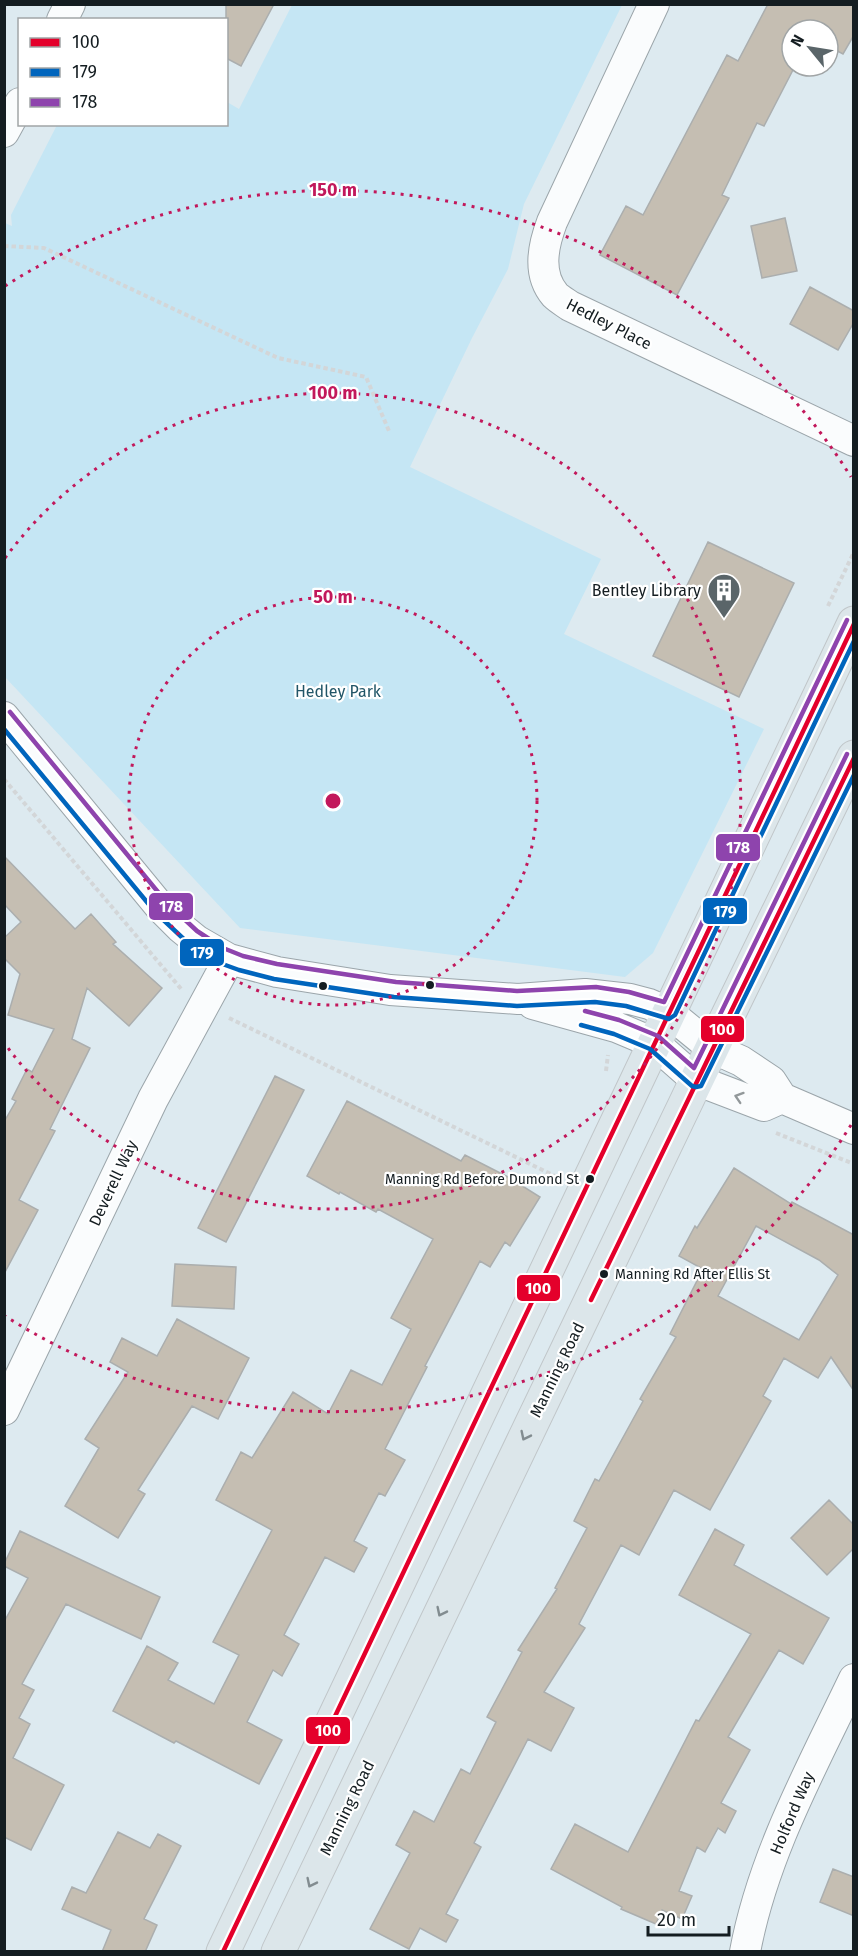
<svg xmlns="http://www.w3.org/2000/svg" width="858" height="1956" viewBox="0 0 858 1956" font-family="'Fira Sans',sans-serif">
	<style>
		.green { fill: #c5e6f4 }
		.building { fill: #c5beb2; stroke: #abaeae; stroke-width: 1.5; fill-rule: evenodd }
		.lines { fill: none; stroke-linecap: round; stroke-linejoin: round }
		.minor-casing { stroke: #9ba5aa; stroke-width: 32 }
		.major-casing { stroke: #c0c6c9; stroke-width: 35 }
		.path { stroke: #d3d6d8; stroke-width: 4; stroke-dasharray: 4.5 3; stroke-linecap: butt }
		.minor { stroke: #fafcfd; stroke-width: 30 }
		.major { stroke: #dce6ea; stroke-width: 33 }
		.bus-1-casing { stroke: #fff; stroke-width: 9 }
		.bus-2-casing { stroke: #fff; stroke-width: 9 }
		.bus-3-casing { stroke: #fff; stroke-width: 9 }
		.bus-1 { stroke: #e4002b; stroke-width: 4.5 }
		.bus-2 { stroke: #0065bd; stroke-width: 4.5 }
		.bus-3 { stroke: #8e44ad; stroke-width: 4.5 }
		.oneway { stroke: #92989a }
		.oneway2 { stroke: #828c90 }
		.ring { fill: none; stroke: #c2185b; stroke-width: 3; stroke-dasharray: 3 6 }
		.bus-dot { fill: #141d21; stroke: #fff; stroke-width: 2 }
		.labels { text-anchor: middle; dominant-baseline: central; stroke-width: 4.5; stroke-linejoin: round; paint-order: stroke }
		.bus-label { font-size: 14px; fill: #141d21; stroke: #fff; text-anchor: end }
		.street-label { font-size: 16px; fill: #141d21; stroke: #fff }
		.poi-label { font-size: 16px; fill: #141d21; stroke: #fff; text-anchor: end }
		.park-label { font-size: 16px; fill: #215567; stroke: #fff }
		.centre { fill: #c2185b; stroke: #fff; stroke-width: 3 }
		.ring-label { font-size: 18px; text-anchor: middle; font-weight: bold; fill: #c2185b; stroke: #fff; stroke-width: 4.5; stroke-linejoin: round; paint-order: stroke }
		.line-badge { stroke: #fff; stroke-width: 2 }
		.badge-label { font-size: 16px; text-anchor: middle; font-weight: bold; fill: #fff }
	</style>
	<rect width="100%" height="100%" fill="#ddeaf0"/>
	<!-- green -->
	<path class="green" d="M 292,5 L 622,5 L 524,204 L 508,269 L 472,338 L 410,467 L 601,559 L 564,634 L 764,729 L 653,953 L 625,977 L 240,928 L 5,677 L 5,223 L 12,226 L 11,215 L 57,125 L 226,124 L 227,102 L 239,109 Z"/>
	<!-- building -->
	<path class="building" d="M 226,4 L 274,4 L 241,66 L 226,58 Z
		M 768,4 L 854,4 L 854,35 L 843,54 L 828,46 L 828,30 L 792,30 L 792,66 L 795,66 L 764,126 L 757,123 L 722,195 L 729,198 L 677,295 L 600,255 L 626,206 L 643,215 L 727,55 L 738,61 Z
		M 785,218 L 797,271 L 762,278 L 751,226 Z
		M 810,287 L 854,311 L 854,322 L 838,350 L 790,324 Z
		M 708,542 L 794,583 L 739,697 L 653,656 Z
		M 4,856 L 75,929 L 91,914 L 116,942 L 113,944 L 162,988 L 129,1026 L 87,988 L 72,1039 L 90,1048 L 50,1129 L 55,1131 L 19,1200 L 38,1210 L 4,1274 L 4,1122 L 16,1101 L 12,1099 L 27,1069 L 32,1072 L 54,1029 L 8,1015 L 20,974 L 4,958 L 4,938 L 21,922 L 4,904 Z
		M 275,1076 L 304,1090 L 226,1242 L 198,1228 Z
		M 347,1101 L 461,1161 L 465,1155 L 508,1177 L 540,1197 L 510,1246 L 505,1242 L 490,1267 L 480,1261 L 425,1366 L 427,1367 L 385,1449 L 405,1460 L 385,1496 L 379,1493 L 354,1541 L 367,1548 L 354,1572 L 325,1557 L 284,1635 L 299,1644 L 282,1676 L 273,1670 L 247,1722 L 282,1740 L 259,1784 L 176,1741 L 174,1743 L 113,1711 L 147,1646 L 178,1663 L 168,1680 L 214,1704 L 239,1655 L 213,1642 L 272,1530 L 216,1500 L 241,1452 L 252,1458 L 293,1392 L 328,1414 L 351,1370 L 382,1385 L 411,1329 L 391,1318 L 433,1239 L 378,1209 L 376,1212 L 340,1192 L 339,1194 L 307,1176 Z
		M 734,1168 L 791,1204 L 792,1202 L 854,1235 L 854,1391 L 831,1357 L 818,1378 L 784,1358 L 763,1396 L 771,1401 L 710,1510 L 674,1490 L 639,1555 L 621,1545 L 579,1624 L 585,1628 L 544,1692 L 574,1708 L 551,1751 L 528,1739 L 474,1843 L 481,1847 L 446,1914 L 458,1920 L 446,1942 L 420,1928 L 409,1949 L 370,1929 L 410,1853 L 396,1845 L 414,1811 L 434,1822 L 461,1769 L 470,1774 L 496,1722 L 487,1717 L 522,1652 L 518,1650 L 557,1589 L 555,1588 L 587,1528 L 574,1521 L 595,1479 L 599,1481 L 643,1401 L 640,1399 L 676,1337 L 670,1334 L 703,1269 L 679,1256 L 695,1226 L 697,1228 ZM 756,1226 L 819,1260 L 838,1275 L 799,1340 L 718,1296 Z
		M 175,1264 L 236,1267 L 234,1309 L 172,1306 Z
		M 177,1319 L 249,1358 L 218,1419 L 192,1406 L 138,1490 L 145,1494 L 118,1538 L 65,1506 L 99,1448 L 85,1439 L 128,1372 L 110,1362 L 122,1338 L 157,1356 Z
		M 829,1500 L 854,1525 L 854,1548 L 827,1575 L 791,1538 Z
		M 715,1529 L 744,1545 L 734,1565 L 829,1618 L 803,1664 L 779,1650 L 728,1737 L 750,1750 L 721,1803 L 736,1811 L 725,1833 L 718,1828 L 705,1852 L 697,1847 L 679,1891 L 692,1896 L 682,1919 L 662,1910 L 656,1924 L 621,1909 L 622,1907 L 551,1869 L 575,1824 L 628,1852 L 696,1720 L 699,1721 L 751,1634 L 679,1595 Z
		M 20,1531 L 160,1597 L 141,1639 L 66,1604 L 22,1684 L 34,1690 L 19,1718 L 30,1724 L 13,1758 L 64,1785 L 31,1850 L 4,1837 L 4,1622 L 28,1578 L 4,1566 L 4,1564 Z
		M 118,1832 L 150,1848 L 158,1834 L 181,1846 L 144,1919 L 157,1925 L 145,1952 L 102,1952 L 111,1930 L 62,1909 L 72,1887 L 86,1893 Z
		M 833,1869 L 854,1877 L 854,1916 L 820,1902 Z"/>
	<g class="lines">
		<defs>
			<path id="minor" d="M 654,4 L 552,222 C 543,246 537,274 555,295 C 559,299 566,303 570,306 L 854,441
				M 62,20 L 70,4
				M 4,132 L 20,103
				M 4,717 L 161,908 L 180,927 L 196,940 L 229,959 L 277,972 L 390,990 L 518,999 L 585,994 L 630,999 L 649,1004 L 668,1012 L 712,1048 L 741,1061 L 771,1081 L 782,1098 L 854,1129
				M 533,1004 L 616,1027 L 654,1043 L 696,1080 L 764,1106 L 782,1098
				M 4,1410 L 153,1099 L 229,959
				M 745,1952 C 763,1855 812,1767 854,1679"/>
			<path id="major" d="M 223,1952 L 854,623
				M 278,1952 L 712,1048 L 854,757"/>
		</defs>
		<!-- minor casing -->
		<use href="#minor" class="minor-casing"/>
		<!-- major casing -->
		<use href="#major" class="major-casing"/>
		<!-- path -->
		<path class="path" d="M 4,246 L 44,248 L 278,358 L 366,377 L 389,431
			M 828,606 L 854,552
			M 4,779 L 182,990
			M 229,1018 L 557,1177
			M 606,1071 L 608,1055
			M 776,1133 L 854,1164"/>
		<!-- minor -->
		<use href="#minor" class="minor"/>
		<!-- major -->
		<use href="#major" class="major"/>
		<defs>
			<path id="bus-1" d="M 591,1300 L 854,758
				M 223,1952 L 854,624"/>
			<path id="bus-2" d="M 4,729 L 156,913 L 188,943 L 217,962 L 239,970 L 274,979 L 394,997 L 517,1006 L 595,1002 L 626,1006 L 669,1019 L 675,1015 L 854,641
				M 581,1025 L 614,1034 L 650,1049 L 692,1086 L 696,1087 L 701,1086 L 854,775"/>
			<path id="bus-3" d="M 10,712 L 167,903 L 197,931 L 223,948 L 243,956 L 277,964 L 396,982 L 517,991 L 596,987 L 629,992 L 664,1002 L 847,620
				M 585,1011 L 619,1020 L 658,1036 L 694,1068 L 847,754"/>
		</defs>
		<!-- bus-1 casing -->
		<use href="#bus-1" class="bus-1-casing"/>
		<!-- bus-2 casing -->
		<use href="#bus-2" class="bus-2-casing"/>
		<!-- bus-3 casing -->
		<use href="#bus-3" class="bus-3-casing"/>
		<!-- bus-1 -->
		<use href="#bus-1" class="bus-1"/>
		<!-- bus-2 -->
		<use href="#bus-2" class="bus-2"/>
		<!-- bus-3 -->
		<use href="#bus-3" class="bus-3"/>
	</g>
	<!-- one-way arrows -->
	<defs><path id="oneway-chevron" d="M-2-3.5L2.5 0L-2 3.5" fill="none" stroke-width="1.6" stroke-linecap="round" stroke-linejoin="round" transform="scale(1.5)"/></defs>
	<use class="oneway" href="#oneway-chevron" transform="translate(739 1097) rotate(-162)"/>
	<g class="oneway2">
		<use href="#oneway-chevron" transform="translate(525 1436) rotate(116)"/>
		<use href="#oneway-chevron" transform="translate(441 1612) rotate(116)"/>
		<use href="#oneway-chevron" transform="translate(311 1883) rotate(116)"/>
	</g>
	<!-- distance rings -->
	<g class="ring">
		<circle cx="333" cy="801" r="204"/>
		<path d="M5 558A408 408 0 1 1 5 1044"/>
		<path d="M851 1125A611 611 0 0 1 5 1316M5 286A611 611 0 0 1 851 477"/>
	</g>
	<!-- icons -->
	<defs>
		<symbol id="building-pin" viewBox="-11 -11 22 30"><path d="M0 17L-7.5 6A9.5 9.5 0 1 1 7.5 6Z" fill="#5a6569" stroke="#fff"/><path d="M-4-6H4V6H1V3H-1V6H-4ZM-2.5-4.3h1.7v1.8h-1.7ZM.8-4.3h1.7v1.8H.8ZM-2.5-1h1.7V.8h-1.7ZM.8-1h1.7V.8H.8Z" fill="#fff"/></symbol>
	</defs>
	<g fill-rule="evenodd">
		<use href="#building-pin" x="705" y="571" width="38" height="52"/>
	</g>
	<!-- markers -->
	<g class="bus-dot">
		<circle cx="430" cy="985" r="5"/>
		<circle cx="323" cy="986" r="5"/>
		<circle cx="590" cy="1179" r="5"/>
		<circle cx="604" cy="1274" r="5"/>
	</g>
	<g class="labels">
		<!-- bus labels -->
		<g class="bus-label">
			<text x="579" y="1179">Manning Rd Before Dumond St</text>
			<text x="615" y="1274" text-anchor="start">Manning Rd After Ellis St</text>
		</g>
		<!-- street labels -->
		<g class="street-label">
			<text transform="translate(609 324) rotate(27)">Hedley Place</text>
			<text transform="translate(113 1183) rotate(-65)">Deverell Way</text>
			<text transform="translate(557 1370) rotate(-64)">Manning Road</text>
			<text transform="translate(347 1808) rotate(-64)">Manning Road</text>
			<text transform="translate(792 1813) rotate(-67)">Holford Way</text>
		</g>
		<!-- poi labels -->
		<g class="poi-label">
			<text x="701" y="590">Bentley Library</text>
		</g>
		<!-- park labels -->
		<g class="park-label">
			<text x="338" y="691">Hedley Park</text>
		</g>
	</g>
	<circle cx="333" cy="801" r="9" class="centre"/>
	<g class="ring-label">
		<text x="333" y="196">150 m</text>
		<text x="333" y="399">100 m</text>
		<text x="333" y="603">50 m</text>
	</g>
	<g class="line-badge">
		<rect x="715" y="833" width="46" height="29" rx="6" fill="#8e44ad"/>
		<rect x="148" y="892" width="46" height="29" rx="6" fill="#8e44ad"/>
		<rect x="702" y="897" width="46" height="28" rx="6" fill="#0065bd"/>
		<rect x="179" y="938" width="46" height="29" rx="6" fill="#0065bd"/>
		<rect x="700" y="1015" width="45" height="28" rx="6" fill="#e4002b"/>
		<rect x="516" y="1274" width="45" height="28" rx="6" fill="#e4002b"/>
		<rect x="305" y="1716" width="46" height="29" rx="6" fill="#e4002b"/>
	</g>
	<g class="badge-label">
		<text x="738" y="853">178</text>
		<text x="171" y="912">178</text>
		<text x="725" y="917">179</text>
		<text x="202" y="958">179</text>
		<text x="722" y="1035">100</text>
		<text x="538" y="1294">100</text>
		<text x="328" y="1736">100</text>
	</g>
	<!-- border -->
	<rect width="858" height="1956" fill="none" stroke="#141d21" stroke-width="12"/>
	<!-- legend -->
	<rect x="18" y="18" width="210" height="108" fill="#ffffff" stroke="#a1a5a6" stroke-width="1.5"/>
	<rect x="30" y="38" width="30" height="9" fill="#e4002b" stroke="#a1a5a6" stroke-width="1.5"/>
	<text x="72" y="48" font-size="18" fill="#141d21">100</text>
	<rect x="30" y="68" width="30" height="9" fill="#0065bd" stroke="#a1a5a6" stroke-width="1.5"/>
	<text x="72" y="78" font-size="18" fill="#141d21">179</text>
	<rect x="30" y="98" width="30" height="9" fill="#8e44ad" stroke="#a1a5a6" stroke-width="1.5"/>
	<text x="72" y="108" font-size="18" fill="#141d21">178</text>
	<!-- north arrow -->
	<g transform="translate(810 48) rotate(300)"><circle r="28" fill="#ffffff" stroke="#a1a5a6" stroke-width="1.5"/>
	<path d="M0-4.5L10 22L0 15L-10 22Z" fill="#5a6569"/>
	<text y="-9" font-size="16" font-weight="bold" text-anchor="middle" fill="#141d21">N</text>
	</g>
	<!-- scale -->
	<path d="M648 1926v9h81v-9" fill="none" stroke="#141d21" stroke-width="3"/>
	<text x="657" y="1926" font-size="18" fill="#141d21" stroke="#ffffff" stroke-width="4.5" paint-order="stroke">20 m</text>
</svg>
